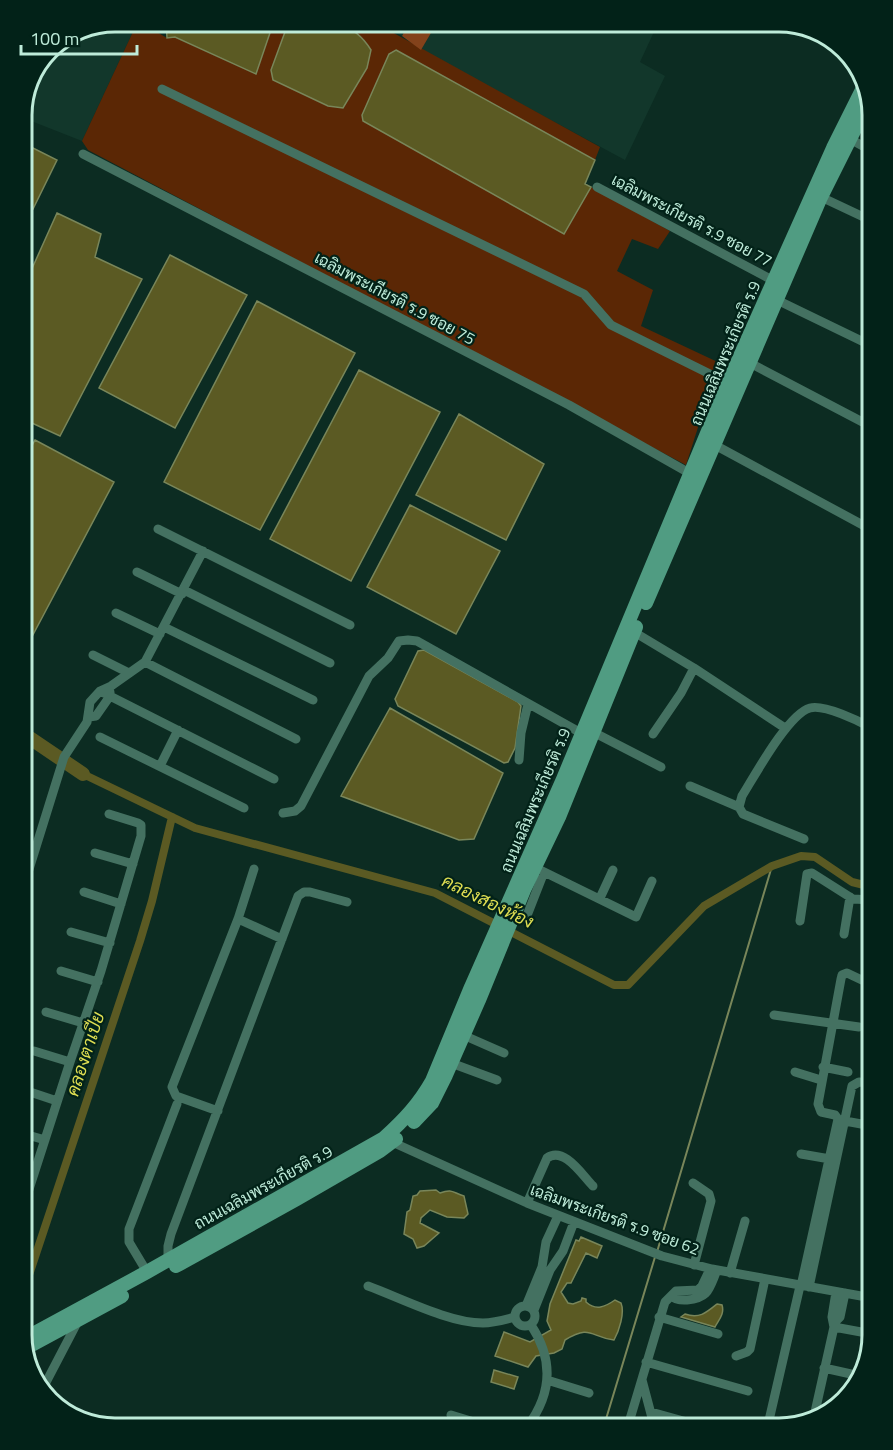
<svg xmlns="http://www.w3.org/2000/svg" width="893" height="1450" viewBox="0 0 893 1450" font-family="'Titillium Web',Sarabun,sans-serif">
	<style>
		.built { fill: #12372b }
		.green { fill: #5b2705 }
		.forest { fill: #83421b }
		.water { fill: #5b5a23; stroke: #79865a; stroke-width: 1.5 }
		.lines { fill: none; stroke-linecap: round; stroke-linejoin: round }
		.stream { stroke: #79865a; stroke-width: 2 }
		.canal { stroke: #5b5a23; stroke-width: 8 }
		.river { stroke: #5b5a23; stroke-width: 14 }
		.street { stroke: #447161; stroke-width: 9 }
		.secondary { stroke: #509c82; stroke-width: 14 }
		.labels { text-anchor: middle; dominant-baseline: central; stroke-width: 4.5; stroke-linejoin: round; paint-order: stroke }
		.street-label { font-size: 16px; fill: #beebd9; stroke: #022218 }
		.water-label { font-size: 18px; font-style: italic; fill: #dedd52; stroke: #022218 }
		.rim { fill: none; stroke: #beebd9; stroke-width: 3 }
	</style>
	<rect width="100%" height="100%" fill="#0c2c22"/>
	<!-- built -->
	<path class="built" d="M 115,21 L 138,21 L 82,141 L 21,117 L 21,109 L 49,48 Z
		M 372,21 L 410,21 L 402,36 Z
		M 438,21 L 659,21 L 640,62 L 665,76 L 625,160 L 421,50 Z"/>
	<!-- green -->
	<path class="green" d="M 138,21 L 167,38 L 174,37 L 256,74 L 274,21 L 289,21 L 271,70 L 310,96 L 328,106 L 344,26 L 333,21 L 372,21 L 600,147 L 595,160 L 396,50 L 563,234 L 591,187 L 670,231 L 658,249 L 632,239 L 617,271 L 653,290 L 641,326 L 724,365 L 701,418 L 686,465 L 88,150 L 82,141 Z"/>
	<!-- forest -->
	<path class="forest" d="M 410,21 L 438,21 L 421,50 L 402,36 Z"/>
	<!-- water -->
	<path class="water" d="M 166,21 L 274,21 L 256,74 L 175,37 L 167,38 Z
		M 289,21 C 323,21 351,17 371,50 L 367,68 L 343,108 L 328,106 L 273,80 L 271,70 Z
		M 396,50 L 595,160 L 585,184 L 591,187 L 564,234 L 363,121 L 362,115 L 389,54 Z
		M 21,142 L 57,160 L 33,209 L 21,203 Z
		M 57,213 L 101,234 L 95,257 L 142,279 L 60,436 L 21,418 L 21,293 Z
		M 170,255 L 247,295 L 175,428 L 99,388 Z
		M 257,301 L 355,353 L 260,530 L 164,482 Z
		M 359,370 L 440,412 L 351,581 L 270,539 Z
		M 459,414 L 544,464 L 506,540 L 416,495 Z
		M 35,440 L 114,482 L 27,646 L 21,643 L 21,466 Z
		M 410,505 L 500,551 L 456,634 L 367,587 Z
		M 424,650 L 518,702 L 521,706 L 515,748 L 508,762 L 504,763 L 398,706 L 395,699 L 418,651 Z
		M 390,708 L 503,773 L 474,839 L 459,840 L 341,796 Z
		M 436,1190 L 440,1193 C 453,1188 453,1193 464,1196 L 468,1214 L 464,1218 L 447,1217 L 430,1210 L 421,1218 L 420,1223 L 439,1233 L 424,1246 L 417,1248 L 413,1239 L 404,1234 L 407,1212 L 410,1210 L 413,1196 L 417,1195 L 420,1191 Z
		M 581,1237 L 602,1246 L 597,1258 L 586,1253 L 571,1283 L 567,1283 L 561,1292 L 568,1303 L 573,1304 L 581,1301 L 582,1298 L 586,1299 L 586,1302 C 596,1311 605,1307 615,1300 L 621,1303 C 625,1313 619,1331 614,1340 C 590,1337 591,1324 565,1340 L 562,1349 L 554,1353 L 536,1356 L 528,1367 L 495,1356 L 504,1332 L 530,1342 L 551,1330 L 547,1321 L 550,1304 L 576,1240 L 579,1241 Z
		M 717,1304 L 722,1305 C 725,1314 718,1321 715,1327 L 681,1317 L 685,1314 C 699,1319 706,1313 717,1304 Z
		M 494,1370 L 518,1377 L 514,1389 L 491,1382 Z"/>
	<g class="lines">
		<!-- stream -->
		<path class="stream" d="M 657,1252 L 772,866
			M 603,1429 L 655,1257"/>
		<!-- canal -->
		<path class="canal" d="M 83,774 L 195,828 L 435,893 L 614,985 L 628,985 L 704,906 L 772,866 L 801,856 L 815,857 L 852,882 L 872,887
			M 21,1299 L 140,941 L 152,901 L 172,817"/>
		<!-- river -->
		<path class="river" d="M 21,732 L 83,774"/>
		<!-- street -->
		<path class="street" d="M 162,89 L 584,294 L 611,325 L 728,383
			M 850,139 L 872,151
			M 83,154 L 569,405 L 691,474
			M 597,187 L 774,281
			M 821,197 L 872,221
			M 777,300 L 872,346
			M 750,363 L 872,427
			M 713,444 L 872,530
			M 158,529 L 350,625
			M 137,572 L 182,594
			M 184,590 L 330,663
			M 116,613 L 160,634
			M 164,627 L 313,700
			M 634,632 L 694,668 L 785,728
			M 93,655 L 129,673
			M 145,662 L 296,739
			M 100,691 L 274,779
			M 89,717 L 96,716 L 110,696 L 110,692
			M 593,732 L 661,767
			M 653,734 L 681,693 L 694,668
			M 100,737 L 244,808
			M 519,760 L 521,733 L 528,704
			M 160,766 L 178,730
			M 690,786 L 739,807
			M 283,813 L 295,811 L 301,806 L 369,676 L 388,658 L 399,641 L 408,640 L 417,641 L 581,733
			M 804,839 L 743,814 L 739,807 L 742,796 C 754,777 788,714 810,708 C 824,704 859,721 872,728
			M 95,853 L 133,864
			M 536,868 L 636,917 L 652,881
			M 84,892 L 121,904
			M 21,895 L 64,757 L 87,722 L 90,702 L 100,691 L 111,686 L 145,662 L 203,551
			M 600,898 L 613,870
			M 526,918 L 544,872
			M 238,919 L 282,939
			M 800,921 L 807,874 L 812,873 L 853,899 L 872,900
			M 71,932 L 110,943
			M 844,934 L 850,897
			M 61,971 L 98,982
			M 46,1012 L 83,1023
			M 774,1015 L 859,1027
			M 463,1035 L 504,1053
			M 34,1051 L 70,1062
			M 451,1063 L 497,1080
			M 823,1067 L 848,1072
			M 795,1072 L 821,1080
			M 21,1089 L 57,1101
			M 218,1111 L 176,1096 L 172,1087 L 238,919 L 254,869
			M 845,1121 L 872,1126
			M 21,1133 L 45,1140
			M 392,1142 L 527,1203 L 662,1256 L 712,1269 L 872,1298
			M 801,1154 L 830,1159
			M 693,1183 L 709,1194 L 711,1201 L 694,1265
			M 527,1203 L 547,1158 C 564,1146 582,1175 593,1186
			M 21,1214 L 70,1062 L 101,971 L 141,836 L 141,825 L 138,823 L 109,814
			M 168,1259 L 168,1246 L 171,1234 L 298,896 L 304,892 L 310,892 L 347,902
			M 147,1272 L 129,1242 L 129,1229 L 177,1104
			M 730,1273 L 745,1221
			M 368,1286 C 401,1298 449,1323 483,1323 C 494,1323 504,1320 515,1317
			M 801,1286 L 838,1119 L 835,1115 L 821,1112 L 818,1104 L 841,979 L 842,975 L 847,973 L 866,982
			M 809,1287 L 852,1086 L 859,1082 L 872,1083
			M 672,1297 C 677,1300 680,1300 687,1300 C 709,1298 709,1289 717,1270
			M515 1316a10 10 0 1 1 20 0a10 10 0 1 1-20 0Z
			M 526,1306 L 542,1267 L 546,1242 L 558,1216
			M 534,1310 L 550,1270 L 563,1251 L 574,1222
			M 659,1317 L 718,1334
			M 834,1323 L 840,1317 L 845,1293
			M 834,1327 L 872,1334
			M 736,1356 L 747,1352 L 750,1349 L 765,1279
			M 646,1362 L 748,1391
			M 824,1368 L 860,1376
			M 547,1380 L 589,1393
			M 642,1380 L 655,1429
			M 42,1390 L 78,1321
			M 816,1409 L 828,1412
			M 651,1412 L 712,1429
			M 451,1415 L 497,1429
			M 813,1421 L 834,1327 L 832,1317 L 836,1292
			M 527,1427 C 552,1394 554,1360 531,1325
			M 627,1429 L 665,1302 L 676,1291 L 698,1290 L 702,1286 L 710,1269
			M 767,1429 L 800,1286"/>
		<!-- secondary -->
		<path class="secondary" d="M 646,603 L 821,197 L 869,101
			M 414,1122 L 432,1103 L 446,1075 L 479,1000 L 524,890 L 559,817 L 636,627
			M 176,1266 L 297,1199 L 380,1151 L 396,1139
			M 22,1340 L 147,1272 L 384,1138 C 404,1120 419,1104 432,1081 L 471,987 L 563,779 L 728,383 L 833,148 L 865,84
			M 24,1349 L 122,1296"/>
	</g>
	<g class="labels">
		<!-- street labels -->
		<g class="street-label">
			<text transform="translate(692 220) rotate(28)">เฉลิมพระเกียรติ ร.9 ซอย 77</text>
			<text transform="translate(395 298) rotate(28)">เฉลิมพระเกียรติ ร.9 ซอย 75</text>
			<text transform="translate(725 353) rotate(-67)">ถนนเฉลิมพระเกียรติ ร.9</text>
			<text transform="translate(535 800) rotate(-67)">ถนนเฉลิมพระเกียรติ ร.9</text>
			<text transform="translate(263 1187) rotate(-29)">ถนนเฉลิมพระเกียรติ ร.9</text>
			<text transform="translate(615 1219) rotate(20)">เฉลิมพระเกียรติ ร.9 ซอย 62</text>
		</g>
		<!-- water labels -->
		<g class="water-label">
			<text transform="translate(488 901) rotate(26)">คลองสองห้อง</text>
			<text transform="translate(85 1054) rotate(-72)">คลองตาเปีย</text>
		</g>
	</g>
	<!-- crop -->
	<path d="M0 0H893V1450H0ZM115 32H779A83 83 0 0 1 862 115V1335A83 83 0 0 1 779 1418H115A83 83 0 0 1 32 1335V115A83 83 0 0 1 115 32Z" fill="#022218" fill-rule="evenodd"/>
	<path class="rim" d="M115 32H779A83 83 0 0 1 862 115V1335A83 83 0 0 1 779 1418H115A83 83 0 0 1 32 1335V115A83 83 0 0 1 115 32Z"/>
	<!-- scale -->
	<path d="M21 45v9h116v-9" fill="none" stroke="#beebd9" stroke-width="3"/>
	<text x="30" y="45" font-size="18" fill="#beebd9" stroke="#022218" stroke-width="4.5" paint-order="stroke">100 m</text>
</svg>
